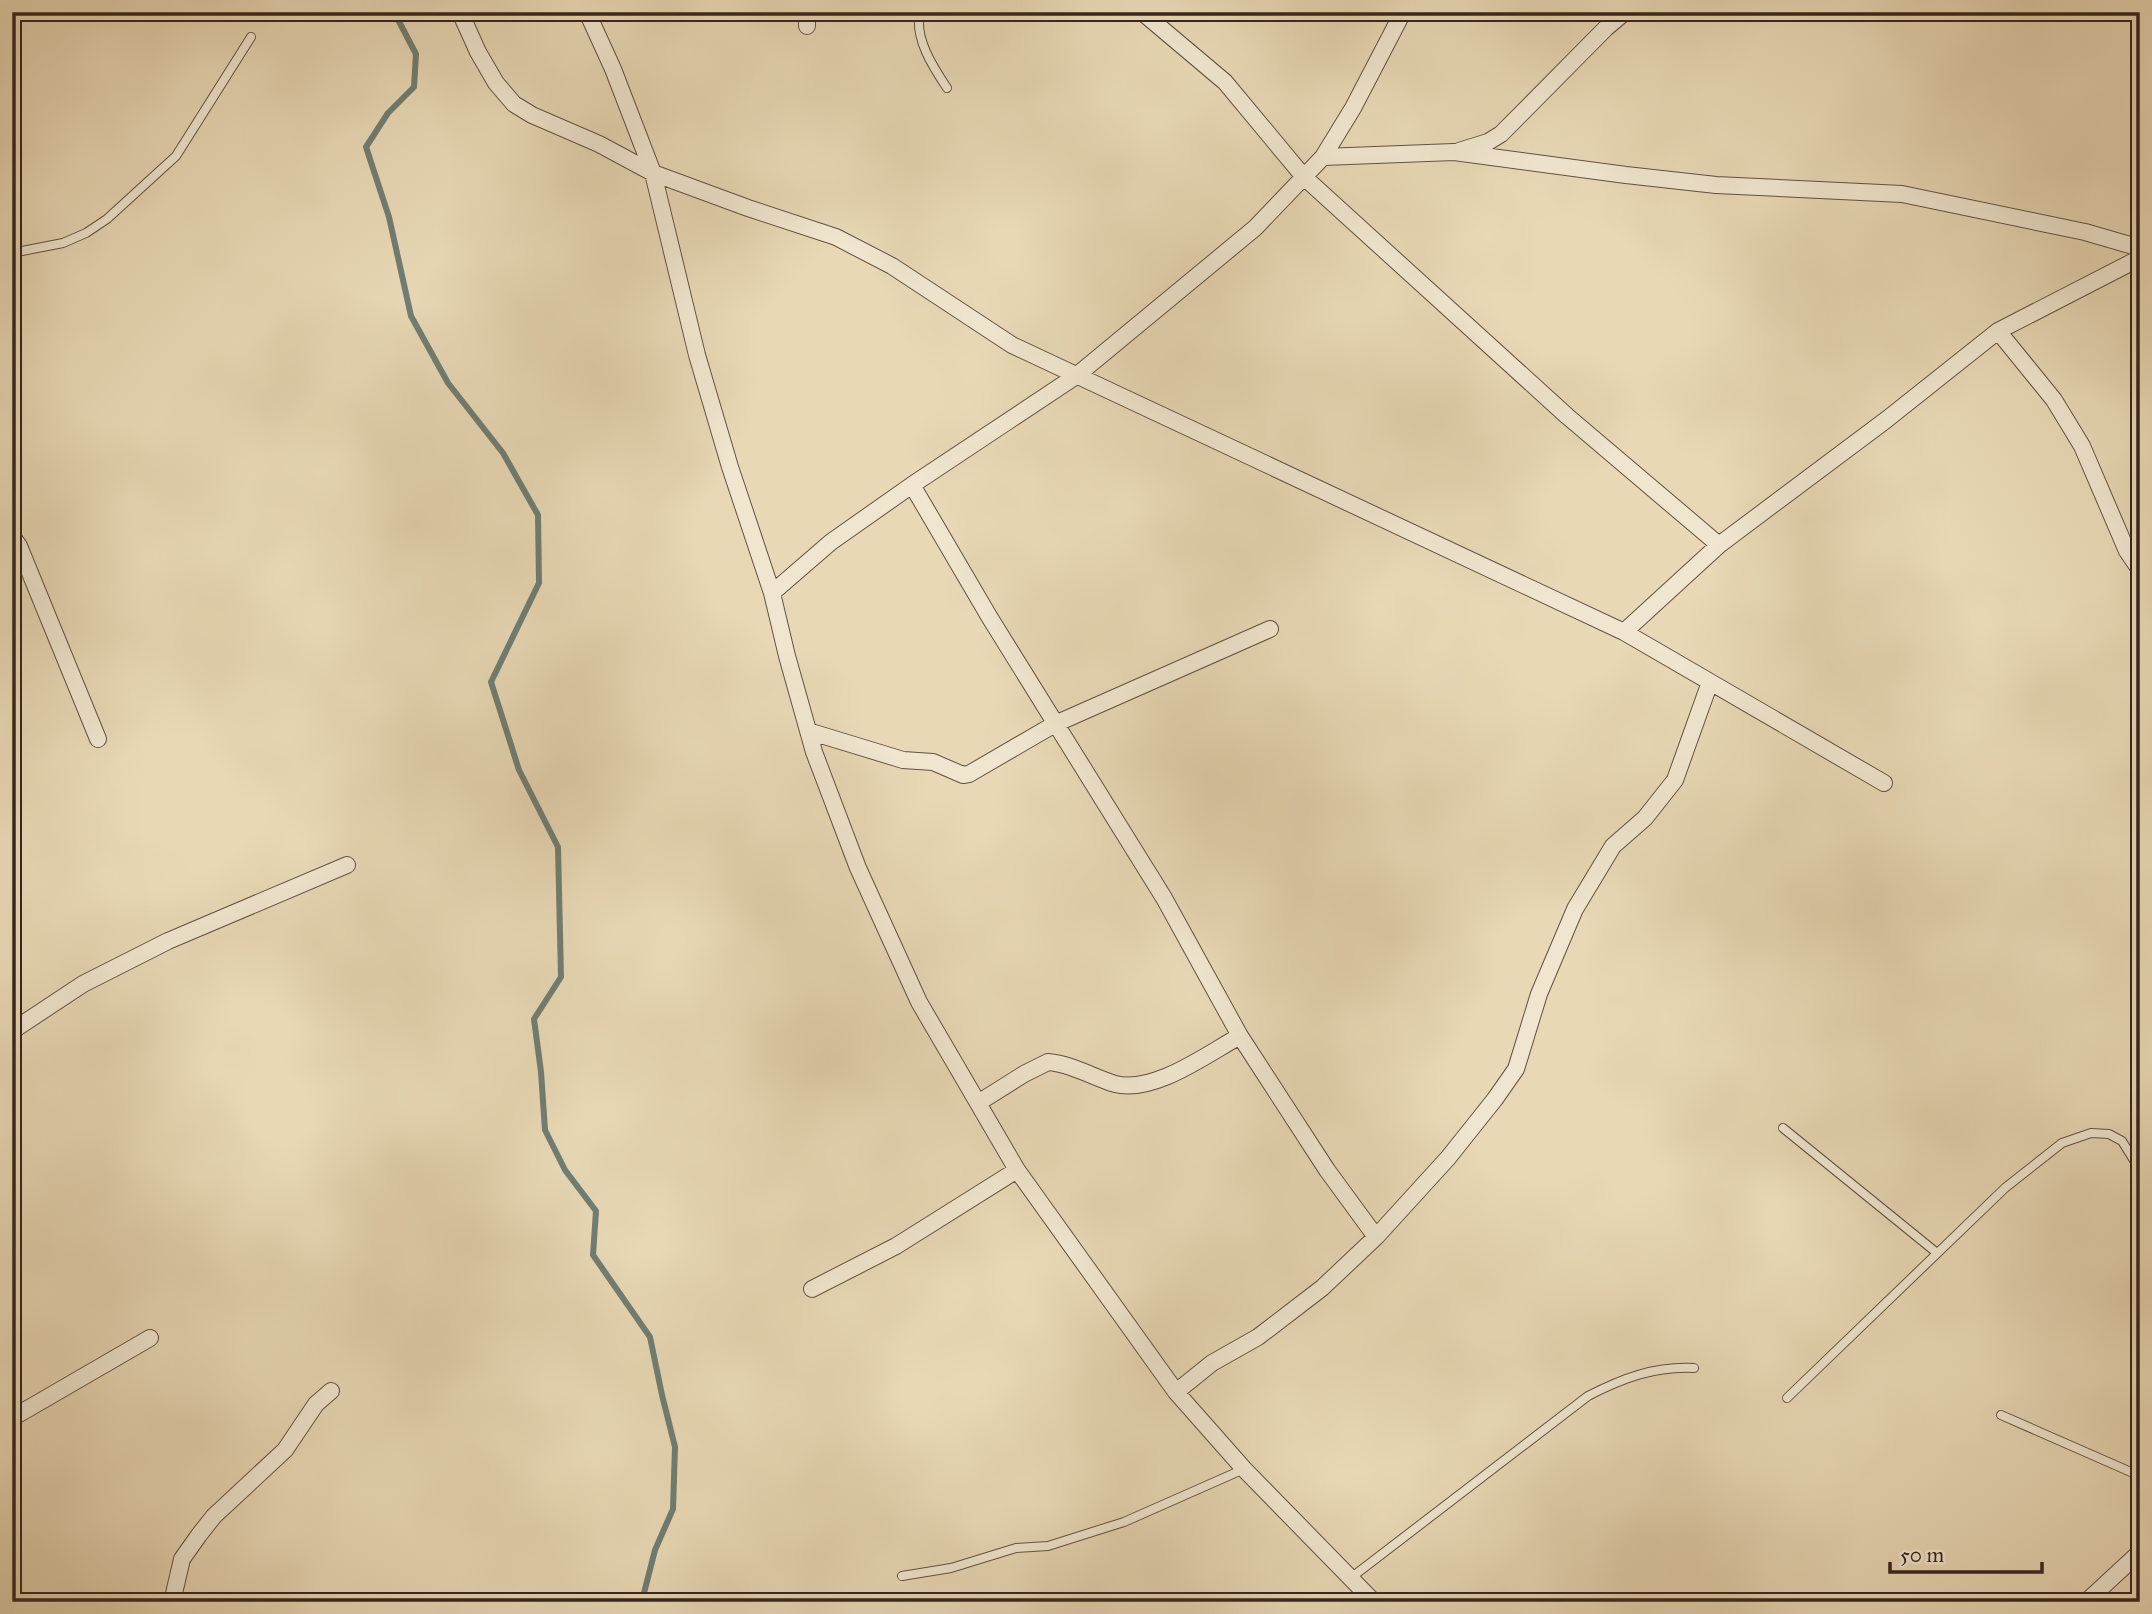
<svg xmlns="http://www.w3.org/2000/svg" width="2152" height="1614" viewBox="0 0 2152 1614" font-family="'IM FELL Great Primer',serif">
	<style>
		.lines { fill: none; stroke-linecap: round; stroke-linejoin: round }
		.stream { stroke: #707e73; stroke-width: 6 }
		.service-casing { stroke: #625244; stroke-width: 10 }
		.minor-casing { stroke: #625244; stroke-width: 18 }
		.service { stroke: #f0e6cf; stroke-width: 8 }
		.minor { stroke: #f0e6cf; stroke-width: 16 }
	</style>
	<rect width="100%" height="100%" fill="#e8d8b5"/>
	<filter id="stains"><feTurbulence type="fractalNoise" baseFrequency=".00286" numOctaves="4"/><feColorMatrix values="0 0 0 0 .2 0 0 0 0 .09 0 0 0 0 .02 0 0 0 .5 -.17"/></filter>
	<radialGradient id="worn" r=".72"><stop offset=".6" stop-color="#630" stop-opacity="0"/><stop offset="1" stop-color="#630" stop-opacity=".3"/></radialGradient>
	<g class="lines">
		<!-- stream -->
		<path class="stream" d="M 394,12 L 416,54 L 414,87 L 388,113 L 366,147 L 389,217 L 411,316 L 448,383 L 503,453 L 538,515 L 539,583 L 491,682 L 519,770 L 558,847 L 561,977 L 534,1019 L 541,1072 L 545,1130 L 565,1170 L 596,1211 L 593,1255 L 650,1337 L 662,1395 L 675,1447 L 673,1509 L 655,1550 L 644,1593 L 647,1602"/>
		<defs>
			<path id="service" d="M 920,12 C 914,38 933,67 947,88
				M 12,253 L 63,243 L 86,233 L 107,219 L 176,156 L 251,37
				M 1783,1128 L 1937,1253
				M 1787,1398 L 2005,1188 L 2062,1143 L 2091,1133 L 2109,1134 L 2122,1141 L 2140,1170
				M 2001,1415 L 2140,1476
				M 902,1576 L 951,1568 L 1016,1548 L 1048,1546 L 1124,1522 L 1244,1469
				M 1352,1577 L 1588,1396 C 1623,1378 1655,1366 1694,1368"/>
			<path id="minor" d="M 460,12 L 478,52 L 496,83 L 514,104 L 532,115 L 599,144 L 653,173 L 748,208 L 836,237 L 892,266 L 1012,345 L 1624,632 L 1884,783
				M 587,12 L 613,69 L 653,173 L 697,355 L 730,467 L 772,593
				M 1142,12 L 1225,82 L 1304,177 L 1567,416 L 1719,545
				M 807,26 L 807,12
				M 1459,151 L 1488,142 L 1501,134 L 1606,28 L 1625,12
				M 1323,157 L 1454,152 L 1626,175 L 1716,185 L 1902,194 L 2085,232 L 2140,248
				M 1998,331 L 2054,400 L 2082,446 L 2127,551 L 2140,570
				M 912,485 L 990,618 L 1164,898 L 1240,1036 L 1327,1170 L 1376,1237
				M 12,536 L 19,546 L 98,739
				M 1624,632 L 1719,545 L 1886,420 L 1998,331 L 2140,258
				M 808,731 L 903,760 L 933,762 L 963,775 L 969,774 L 1055,724 L 1270,629
				M 12,1031 L 83,984 L 168,941 L 347,865
				M 978,1103 L 1024,1074 L 1048,1062 C 1071,1064 1093,1077 1115,1084 C 1154,1094 1207,1054 1240,1036
				M 812,1289 L 896,1246 L 1017,1170
				M 1176,1392 L 1212,1363 L 1258,1337 L 1322,1288 L 1376,1237 L 1448,1158 L 1495,1099 L 1516,1069 L 1539,994 L 1575,909 L 1613,846 L 1645,818 L 1675,780 L 1710,682
				M 12,1418 L 150,1338
				M 172,1602 L 182,1559 L 199,1535 L 214,1516 L 285,1450 L 316,1404 L 331,1391
				M 1374,1602 L 1244,1469 L 1176,1392 L 1017,1170 L 919,1002 L 858,868 L 814,752 L 787,656 L 772,593 L 831,542 L 912,485 L 1076,376 L 1255,228 L 1323,157 L 1353,108 L 1403,12
				M 2086,1602 L 2140,1552"/>
		</defs>
		<!-- service casing -->
		<use href="#service" class="service-casing"/>
		<!-- minor casing -->
		<use href="#minor" class="minor-casing"/>
		<!-- service -->
		<use href="#service" class="service"/>
		<!-- minor -->
		<use href="#minor" class="minor"/>
	</g>
	<!-- margin -->
	<rect width="2152" height="1614" fill="none" stroke="#e8d8b5" stroke-width="42"/>
	<rect x="14" y="14" width="2124" height="1586" fill="none" stroke="#36251e" stroke-width="3.5"/>
	<rect x="21" y="21" width="2110" height="1572" fill="none" stroke="#36251e" stroke-width="2"/>
	<!-- scale -->
	<path d="M1890 1562v10h152v-10" fill="none" stroke="#36251e" stroke-width="3.5"/>
	<text x="1900" y="1562" font-size="21" fill="#36251e" stroke="#f0e6cf" stroke-width="5" paint-order="stroke">50 m</text>
	<rect width="100%" height="100%" filter="url(#stains)"/>
	<rect width="100%" height="100%" fill="url(#worn)"/>
</svg>
